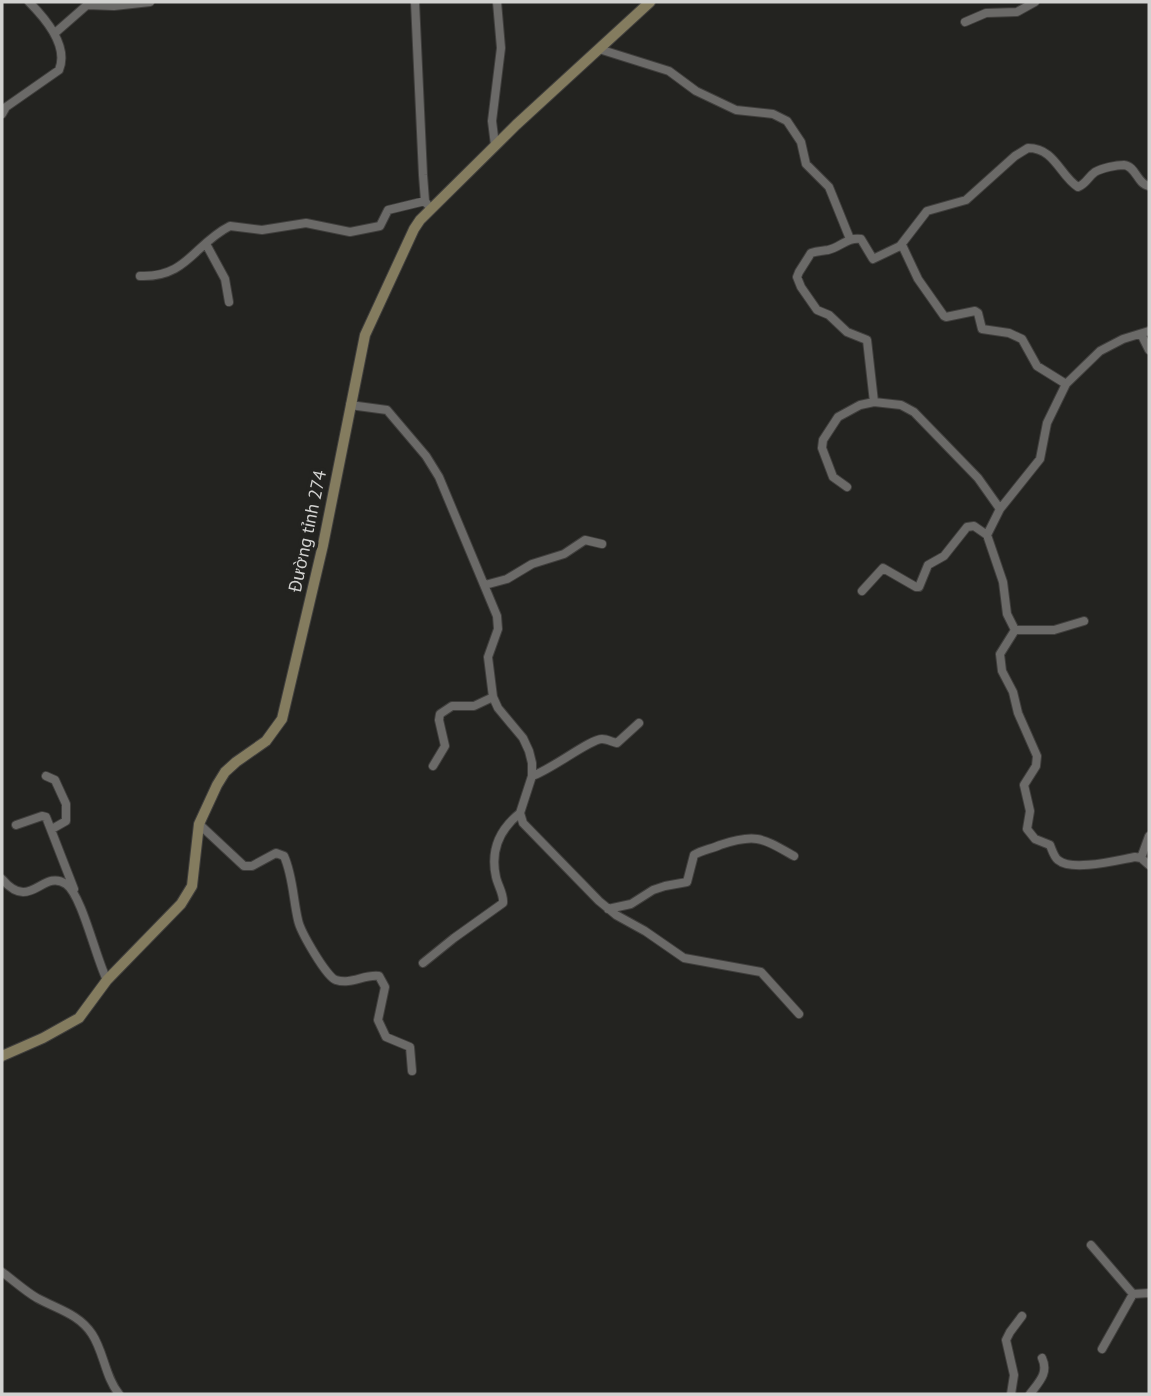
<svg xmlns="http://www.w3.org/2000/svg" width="1151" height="1396" viewBox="0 0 1151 1396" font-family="'PT Sans',sans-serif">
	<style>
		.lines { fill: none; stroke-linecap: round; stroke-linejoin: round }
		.street-casing { stroke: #403f3d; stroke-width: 10 }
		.secondary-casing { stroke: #403f3d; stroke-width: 12 }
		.street { stroke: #6b6a68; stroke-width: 8 }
		.secondary { stroke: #847c5f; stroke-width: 10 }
		.labels { text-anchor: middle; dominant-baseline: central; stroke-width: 7; stroke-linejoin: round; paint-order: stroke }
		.street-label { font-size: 18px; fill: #d2d2d0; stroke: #232320 }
	</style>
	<rect width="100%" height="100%" fill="#232320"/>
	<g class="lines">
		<defs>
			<path id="street" d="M 415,2 L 423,175 L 425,201 L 427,204
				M 965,22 L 986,13 L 1017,12 L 1035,2
				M 55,33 L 87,5 L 114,6 L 150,2
				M 599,49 L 669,71 L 696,91 L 736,110 L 773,114 L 787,121 L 801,142 L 806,164 L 829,187 L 850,239
				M 2,114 L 6,107 L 59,70 C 69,46 45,18 29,2
				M 495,145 L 492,121 L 501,48 L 497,2
				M 206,244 L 225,279 L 229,302
				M 902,245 L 918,279 L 944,316 L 946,317 L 975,311 L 978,313 L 982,329 L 1009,333 L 1022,339 L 1037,366 L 1066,384
				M 140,276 C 187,278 194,244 230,226 L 262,230 L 306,223 L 350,232 L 380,226 L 388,210 L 425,201
				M 1149,331 L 1123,339 L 1100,351 L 1066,384 L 1047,423 L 1040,459 L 1000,509 L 987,535 L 1003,582 L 1007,614 L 1015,630 L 1000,654 L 1002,671 L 1013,692 L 1018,713 L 1037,756 L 1036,766 L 1024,785 L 1030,811 L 1027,829 L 1035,839 L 1050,845 C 1052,850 1054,857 1058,860 C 1072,872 1118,860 1135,857 L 1141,858 L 1149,865
				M 1141,334 L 1149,350
				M 874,402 L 867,340 L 847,332 L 829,315 L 817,310 L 801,287 L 797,277 L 799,272 L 811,253 C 817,251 822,251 828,250 C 841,247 847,237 861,239 L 873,259 L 900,246 L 927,211 L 966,200 L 1015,156 L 1028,148 C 1055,148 1060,176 1078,187 C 1086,184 1088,177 1095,172 C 1102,168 1116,165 1124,165 C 1136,166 1137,184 1149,186
				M 350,405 L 387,410 L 426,456 L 439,477 L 497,616 L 498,629 L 488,657 L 493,697 L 498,708 L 523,738 L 529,751 L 532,763 L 532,776 L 520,813 L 523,823 L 599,901 L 616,915 L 645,931 L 684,958 L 761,972 L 799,1014
				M 847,487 L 833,477 L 822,448 L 823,440 L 838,417 L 860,405 L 874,402 L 901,405 L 914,412 L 978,478 L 1000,509
				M 485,585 L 507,579 L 532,564 L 564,554 L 585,540 L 602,544
				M 862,591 L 883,568 L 916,587 L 919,587 L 928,565 L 944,556 L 967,527 L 974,526 L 987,535
				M 1015,630 L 1054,630 L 1084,621
				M 433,766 L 445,746 L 439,720 L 440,714 L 452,706 L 474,706 L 493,697
				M 46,776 L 55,780 L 66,804 L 66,821 L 52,829
				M 532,776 C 551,770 590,739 602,739 C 607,739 612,742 617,743 L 639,723
				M 199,824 L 244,866 L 252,866 L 276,853 L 284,856 C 293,876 293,899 298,920 C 300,931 327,978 336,980 C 351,985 364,974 379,976 L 385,987 L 378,1020 L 386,1037 L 410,1047 L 412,1071
				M 16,825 L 42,816 L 46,817 L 74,889
				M 1141,858 L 1149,836
				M 2,879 C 31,913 42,868 66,884 C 82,895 96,959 107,980
				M 608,909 L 631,904 L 653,890 L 665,886 L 687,882 L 694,855 C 702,850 711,849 720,845 C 756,833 762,838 794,856
				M 423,963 L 454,938 L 503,903 C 504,894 498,886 496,877 C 490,850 500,829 520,813
				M 1091,1245 L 1133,1294
				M 2,1272 C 13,1280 25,1291 37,1298 C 57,1309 79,1314 92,1334 C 104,1352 105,1377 119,1394
				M 1102,1349 L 1133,1294 L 1149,1293
				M 1011,1394 L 1014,1375 L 1006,1340 L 1010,1332 L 1022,1316
				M 1030,1394 C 1039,1382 1049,1373 1042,1358"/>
			<path id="secondary" d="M 2,1056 L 43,1038 L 79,1018 L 107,980 L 181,904 L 192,886 L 199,824 L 217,785 L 225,772 L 236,762 L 266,741 L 282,719 L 323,545 L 365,335 L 414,229 L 420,220 L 516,125 L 650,2"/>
		</defs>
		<!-- street casing -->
		<use href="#street" class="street-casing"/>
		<!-- secondary casing -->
		<use href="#secondary" class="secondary-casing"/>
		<!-- street -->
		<use href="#street" class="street"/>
		<!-- secondary -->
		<use href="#secondary" class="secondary"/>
	</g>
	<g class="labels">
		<!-- street labels -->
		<g class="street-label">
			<text transform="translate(307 531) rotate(-78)">Đường tỉnh 274</text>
		</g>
	</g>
	<!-- border -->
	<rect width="1151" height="1396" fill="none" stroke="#d2d2d0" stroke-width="7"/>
</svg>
